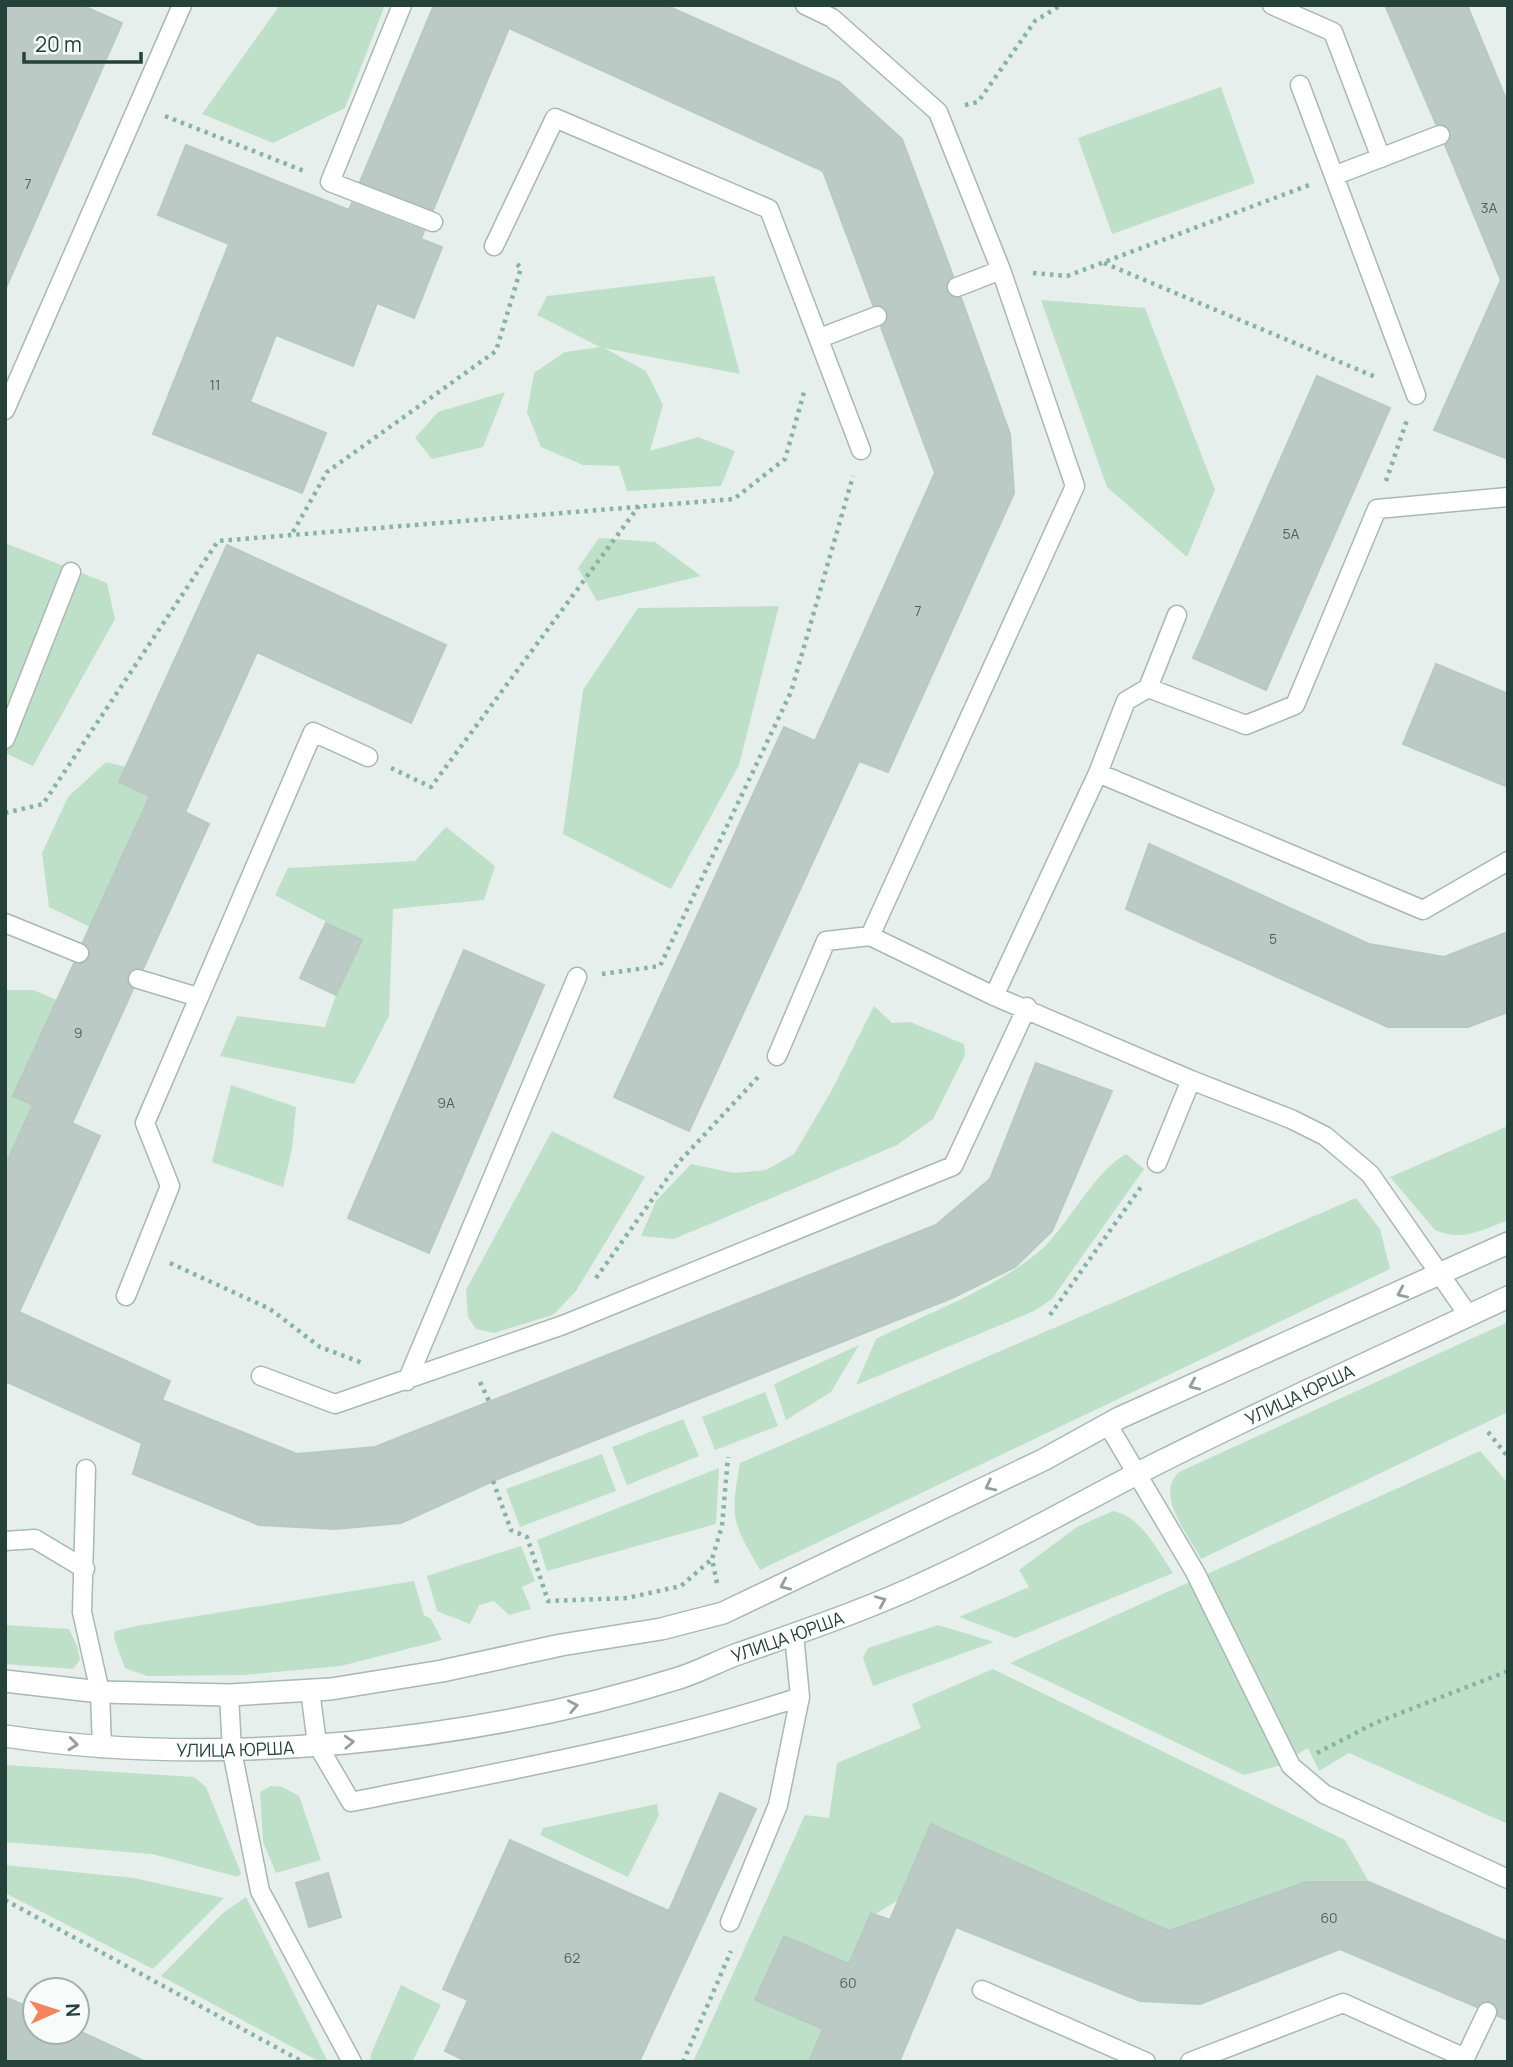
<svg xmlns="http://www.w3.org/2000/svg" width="1513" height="2067" viewBox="0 0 1513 2067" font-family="Manrope,sans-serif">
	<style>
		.green { fill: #bfe0c8 }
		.building { fill: #bbcac4; stroke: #b8c9c2; stroke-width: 2 }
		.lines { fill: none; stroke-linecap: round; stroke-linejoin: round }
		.service-casing { stroke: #a8b8b2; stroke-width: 21 }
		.tertiary-casing { stroke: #a8b8b2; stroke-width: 24 }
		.path { stroke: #86b3a5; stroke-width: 4.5; stroke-dasharray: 3.5 5; stroke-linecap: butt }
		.service { stroke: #fff; stroke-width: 18 }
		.tertiary { stroke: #fff; stroke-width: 21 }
		.oneway { stroke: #92a09c }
		.labels { text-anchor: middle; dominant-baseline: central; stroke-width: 6; stroke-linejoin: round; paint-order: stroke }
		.number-label { font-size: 14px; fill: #4a645c }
		.street-label { font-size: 18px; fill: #24423a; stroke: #f7fbf9 }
	</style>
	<rect width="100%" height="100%" fill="#e6efeb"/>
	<!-- green -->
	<path class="green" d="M 280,5 L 385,5 L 345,108 L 273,143 L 202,114 Z
		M 1221,87 L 1255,183 L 1112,234 L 1078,138 Z
		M 714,276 L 740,374 L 604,348 L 646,371 L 663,405 L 650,451 L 698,437 L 735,451 L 721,486 L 627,491 L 619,466 L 583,465 L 541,447 L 527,412 L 534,373 L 565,352 L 600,347 L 537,315 L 547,296 Z
		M 1041,300 L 1145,308 L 1215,490 L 1187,557 L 1107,487 Z
		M 505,392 L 483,447 L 432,459 L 415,438 L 438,412 Z
		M 599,538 L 655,542 L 701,576 L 597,601 L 578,568 Z
		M 5,543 L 107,583 L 115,619 L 33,766 L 5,753 Z
		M 779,606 L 739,765 L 671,889 L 563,834 L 583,690 L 638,608 Z
		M 106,762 L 126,767 L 119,782 L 150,796 L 90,927 L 49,907 L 42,853 L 68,797 Z
		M 446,827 L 495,866 L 484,900 L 393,909 L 389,1016 L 354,1084 L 220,1056 L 237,1016 L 325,1027 L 336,995 L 361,940 L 275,895 L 288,868 L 415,861 Z
		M 5,990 L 33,990 L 57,1000 L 13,1096 L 33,1105 L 5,1166 Z
		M 874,1006 L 892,1023 L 910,1022 L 964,1044 L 965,1055 L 933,1119 L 897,1145 L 674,1239 L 641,1236 L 656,1201 L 691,1164 L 734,1173 L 766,1170 L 794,1154 L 832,1090 Z
		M 231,1085 L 296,1107 L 292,1149 L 283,1187 L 212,1162 Z
		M 1508,1126 L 1508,1220 C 1483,1230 1461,1242 1435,1230 L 1390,1177 Z
		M 552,1131 L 645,1177 L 576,1291 L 553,1315 L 494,1333 L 476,1329 L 468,1317 L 466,1290 Z
		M 1126,1154 L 1144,1169 L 1052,1299 L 1034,1311 L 856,1385 L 876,1339 C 928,1313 1004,1285 1045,1246 C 1072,1219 1094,1172 1126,1154 Z
		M 1356,1198 L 1380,1229 L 1390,1269 L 760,1570 C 732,1521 730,1519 740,1463 Z
		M 1508,1322 L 1508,1412 L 1201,1559 C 1189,1535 1154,1495 1179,1472 Z
		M 859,1345 L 831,1392 L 786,1420 L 774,1384 Z
		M 765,1392 L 778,1426 L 715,1450 L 702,1417 Z
		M 683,1419 L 699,1456 L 627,1485 L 612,1447 Z
		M 1480,1451 L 1508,1483 L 1508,1824 L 1349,1753 L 1319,1771 L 1308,1748 L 1278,1766 L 1244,1775 L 1010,1663 Z
		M 602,1454 L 616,1491 L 520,1527 L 506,1489 Z
		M 719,1468 L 716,1524 L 547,1571 L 537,1540 Z
		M 1113,1511 C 1142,1517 1157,1550 1173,1573 L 1015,1638 L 959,1617 L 1029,1587 L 1019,1570 L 1077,1527 Z
		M 521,1546 L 535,1581 L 522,1587 L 531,1609 L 509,1615 L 494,1601 L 479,1605 L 470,1624 L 437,1611 L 427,1576 Z
		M 414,1581 L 424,1615 L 431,1619 L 442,1640 L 341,1666 L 244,1675 L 147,1676 L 125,1668 L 114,1638 L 115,1631 L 136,1626 Z
		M 5,1625 L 69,1629 L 77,1646 L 80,1660 L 73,1669 L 5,1664 Z
		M 938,1625 L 994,1642 L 873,1686 L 863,1658 L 868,1648 Z
		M 993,1669 L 1345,1840 L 1369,1882 L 1306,1882 L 1169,1931 L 931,1824 L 898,1900 L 874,1915 L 849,1964 L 783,1936 L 756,2000 L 823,2029 L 809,2062 L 693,2062 L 805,1815 L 829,1818 L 837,1763 L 921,1728 L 912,1704 Z
		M 5,1765 L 194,1777 L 206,1787 L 241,1873 L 238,1877 L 152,1854 L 5,1842 Z
		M 271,1786 L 282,1787 L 299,1796 L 321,1860 L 276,1873 L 263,1842 L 260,1792 Z
		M 657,1804 L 659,1815 L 628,1877 L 540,1835 L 543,1828 Z
		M 5,1865 L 134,1878 L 224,1898 L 153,1969 L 5,1893 Z
		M 246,1897 L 328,2062 L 320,2062 L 161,1976 L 223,1913 Z
		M 401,1985 L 441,2005 L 412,2062 L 370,2062 L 371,2054 Z"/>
	<!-- building -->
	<path class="building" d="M 5,5 L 81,5 L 122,23 L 5,290 Z
		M 434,5 L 665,5 L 839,82 L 902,139 L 953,276 L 948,280 L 946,290 L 950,296 L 961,298 L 1010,434 L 1014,493 L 888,772 L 859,761 L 689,1131 L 614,1097 L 784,727 L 815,741 L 935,473 L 881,327 L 886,323 L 888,313 L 884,307 L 873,305 L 823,171 L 509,28 L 433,210 L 360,182 Z
		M 1385,5 L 1467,5 L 1508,104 L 1508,459 L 1434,430 L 1501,280 L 1445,145 L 1451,137 L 1450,130 L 1442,124 L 1436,124 Z
		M 186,145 L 349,210 L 352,203 L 424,231 L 421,239 L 442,247 L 414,318 L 377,303 L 353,366 L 276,335 L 250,402 L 326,433 L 302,493 L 153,434 L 229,244 L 158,215 Z
		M 1317,376 L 1390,408 L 1266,690 L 1193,658 Z
		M 227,545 L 446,645 L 411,723 L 257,652 L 185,812 L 209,824 L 143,969 L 135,968 L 127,975 L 127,982 L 133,989 L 72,1123 L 100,1136 L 19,1312 L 170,1381 L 162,1400 L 297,1454 L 375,1447 L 936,1225 L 990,1179 L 1036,1063 L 1112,1091 L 1052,1231 L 1015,1267 L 952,1298 L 493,1481 L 401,1523 L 335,1529 L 259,1525 L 133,1474 L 142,1443 L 5,1381 L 5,1166 L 33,1105 L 13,1096 L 74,963 L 81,964 L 90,957 L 88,947 L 83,942 L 150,796 L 119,782 Z
		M 1436,664 L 1508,694 L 1508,787 L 1403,744 Z
		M 1149,844 L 1369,944 L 1444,957 L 1508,932 L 1508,1012 L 1468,1027 L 1388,1027 L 1126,909 Z
		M 326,923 L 362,940 L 336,995 L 300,978 Z
		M 464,950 L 544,985 L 429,1253 L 348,1218 Z
		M 720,1793 L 756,1809 L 639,2062 L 468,2062 L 445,2051 L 468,2000 L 443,1989 L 510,1840 L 669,1911 Z
		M 931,1824 L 1169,1931 L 1306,1882 L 1369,1882 L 1508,1942 L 1508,2020 L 1498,2016 L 1497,2006 L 1491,2002 L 1481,2002 L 1477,2007 L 1340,1949 L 1200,2004 L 1140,2001 L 956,1927 L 899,2062 L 809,2062 L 823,2029 L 755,2000 L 784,1936 L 849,1964 L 871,1913 L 890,1920 Z
		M 328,1873 L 341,1917 L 309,1927 L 296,1883 Z
		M 5,1997 L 35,2010 L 35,2032 L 77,2030 L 146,2062 L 5,2062 Z"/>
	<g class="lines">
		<defs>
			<path id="service" d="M 402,5 L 330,182 L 433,222
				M 1272,5 L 1333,32 L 1381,158
				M 1300,85 L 1416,395
				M 1336,175 L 1440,135
				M 494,246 L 555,118 L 769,209 L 861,450
				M 957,287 L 1001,270
				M 820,338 L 877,316
				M 5,410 L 182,5
				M 1148,688 L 1246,725 L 1295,705 L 1377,509 L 1508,497
				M 5,739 L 71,572
				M 1098,773 L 1423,910 L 1508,861
				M 5,923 L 79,953
				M 870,936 L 994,996 L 1191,1080 L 1291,1119 L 1325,1136 L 1370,1174 L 1469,1316
				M 138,979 L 198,997
				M 994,996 L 1098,773 L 1126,701 L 1148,688 L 1177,615
				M 777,1056 L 826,941 L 870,936 L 1075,486 L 1001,270 L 938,112 L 832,18 L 805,5
				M 1157,1163 L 1191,1080
				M 126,1296 L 170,1186 L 145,1123 L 313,732 L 368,757
				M 261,1376 L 335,1404 L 563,1325 L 953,1166 L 1027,1007
				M 407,1381 L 577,977
				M 1108,1425 L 1195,1572 L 1291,1766 L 1324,1794 L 1508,1879
				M 86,1469 L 82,1612 L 100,1692 L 102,1748
				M 5,1541 L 35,1539 L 85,1569
				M 310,1690 L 317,1744 L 351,1802 C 501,1772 654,1745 800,1697
				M 229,1695 L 232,1751 L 260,1891 L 352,2062
				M 730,1922 L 778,1805 L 800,1697 L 794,1634
				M 982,1990 L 1146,2062
				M 1190,2062 L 1343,2003 L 1465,2058 L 1487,2012"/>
			<g id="tertiary">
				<path d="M 5,1681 L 100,1692 L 229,1695 L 331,1689 L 442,1671 L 561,1645 L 661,1629 L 723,1613 L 1043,1460 L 1119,1418 L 1508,1243"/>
				<path id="s1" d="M 5,1736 C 217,1768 475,1742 679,1678 C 699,1672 718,1661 738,1654 C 803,1631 869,1609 932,1579 C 1010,1544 1084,1500 1160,1462 C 1275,1404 1392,1352 1508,1297"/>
			</g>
		</defs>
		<!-- service casing -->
		<use href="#service" class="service-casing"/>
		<!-- tertiary casing -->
		<use href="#tertiary" class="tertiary-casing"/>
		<!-- path -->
		<path class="path" d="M 965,105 L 978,102 L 1035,21 L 1061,5
			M 165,116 L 304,171
			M 1104,263 L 1378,378
			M 1033,273 L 1067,276 L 1309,185
			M 1386,481 L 1407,420
			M 293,532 L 327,472 L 496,351 L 521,268 L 515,262
			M 391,768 L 431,787 L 639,506
			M 5,813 L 43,804 L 218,541 L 734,499 L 785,459 L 805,389
			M 602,974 L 660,966 L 791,692 L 853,476
			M 170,1263 L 270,1309 L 320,1347 L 363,1363
			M 596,1278 L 679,1162 L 759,1076
			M 1050,1315 L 1141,1187
			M 480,1382 L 489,1401
			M 1488,1432 L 1508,1457
			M 493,1481 L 511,1530 L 527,1537 L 548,1601 L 627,1598 L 681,1586 L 712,1559
			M 717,1583 L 712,1559 L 722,1526 L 728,1457
			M 1317,1753 L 1375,1723 L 1508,1671
			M 5,1900 L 303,2062
			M 683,2062 L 731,1951"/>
		<!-- service -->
		<use href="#service" class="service"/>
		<!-- tertiary -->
		<use href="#tertiary" class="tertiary"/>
	</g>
	<!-- one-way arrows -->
	<defs><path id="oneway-chevron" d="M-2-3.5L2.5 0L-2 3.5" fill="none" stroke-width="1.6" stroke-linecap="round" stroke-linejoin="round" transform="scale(1.75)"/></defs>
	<g class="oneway">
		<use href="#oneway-chevron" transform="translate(1402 1293) rotate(156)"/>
		<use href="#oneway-chevron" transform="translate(1194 1385) rotate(156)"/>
		<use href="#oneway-chevron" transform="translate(990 1486) rotate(154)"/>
		<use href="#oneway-chevron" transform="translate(785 1585) rotate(156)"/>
		<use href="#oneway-chevron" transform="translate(881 1601) rotate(-23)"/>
		<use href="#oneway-chevron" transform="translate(573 1706) rotate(-11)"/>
		<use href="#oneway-chevron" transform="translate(349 1742) rotate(-3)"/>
		<use href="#oneway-chevron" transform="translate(73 1744) rotate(6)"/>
	</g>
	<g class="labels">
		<!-- number labels -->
		<g class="number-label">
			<text x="28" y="183">7</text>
			<text x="1489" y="207">3А</text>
			<text x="215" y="384">11</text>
			<text x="1291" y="533">5А</text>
			<text x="918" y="610">7</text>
			<text x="1273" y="938">5</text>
			<text x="78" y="1032">9</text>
			<text x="446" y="1102">9А</text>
			<text x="1329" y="1917">60</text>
			<text x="572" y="1957">62</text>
			<text x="848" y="1982">60</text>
		</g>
		<!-- street labels -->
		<g class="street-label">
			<text stroke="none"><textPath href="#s1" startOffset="1365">УЛИЦА ЮРША</textPath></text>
			<text stroke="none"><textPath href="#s1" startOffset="798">УЛИЦА ЮРША</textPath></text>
			<text stroke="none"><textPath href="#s1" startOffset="231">УЛИЦА ЮРША</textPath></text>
		</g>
	</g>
	<!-- border -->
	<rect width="1513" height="2067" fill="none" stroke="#24423a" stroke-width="14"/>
	<!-- north arrow -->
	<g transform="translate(56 2011) rotate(87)"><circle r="33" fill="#f7fbf9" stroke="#a3b1ad" stroke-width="2"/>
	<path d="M0-5L12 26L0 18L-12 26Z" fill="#f4845f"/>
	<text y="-10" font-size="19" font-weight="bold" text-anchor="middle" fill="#24423a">N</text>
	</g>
	<!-- scale -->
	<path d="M24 52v10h117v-10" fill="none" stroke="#24423a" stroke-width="3.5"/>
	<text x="35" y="52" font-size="21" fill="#24423a" stroke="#f7fbf9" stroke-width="5" paint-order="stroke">20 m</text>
</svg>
